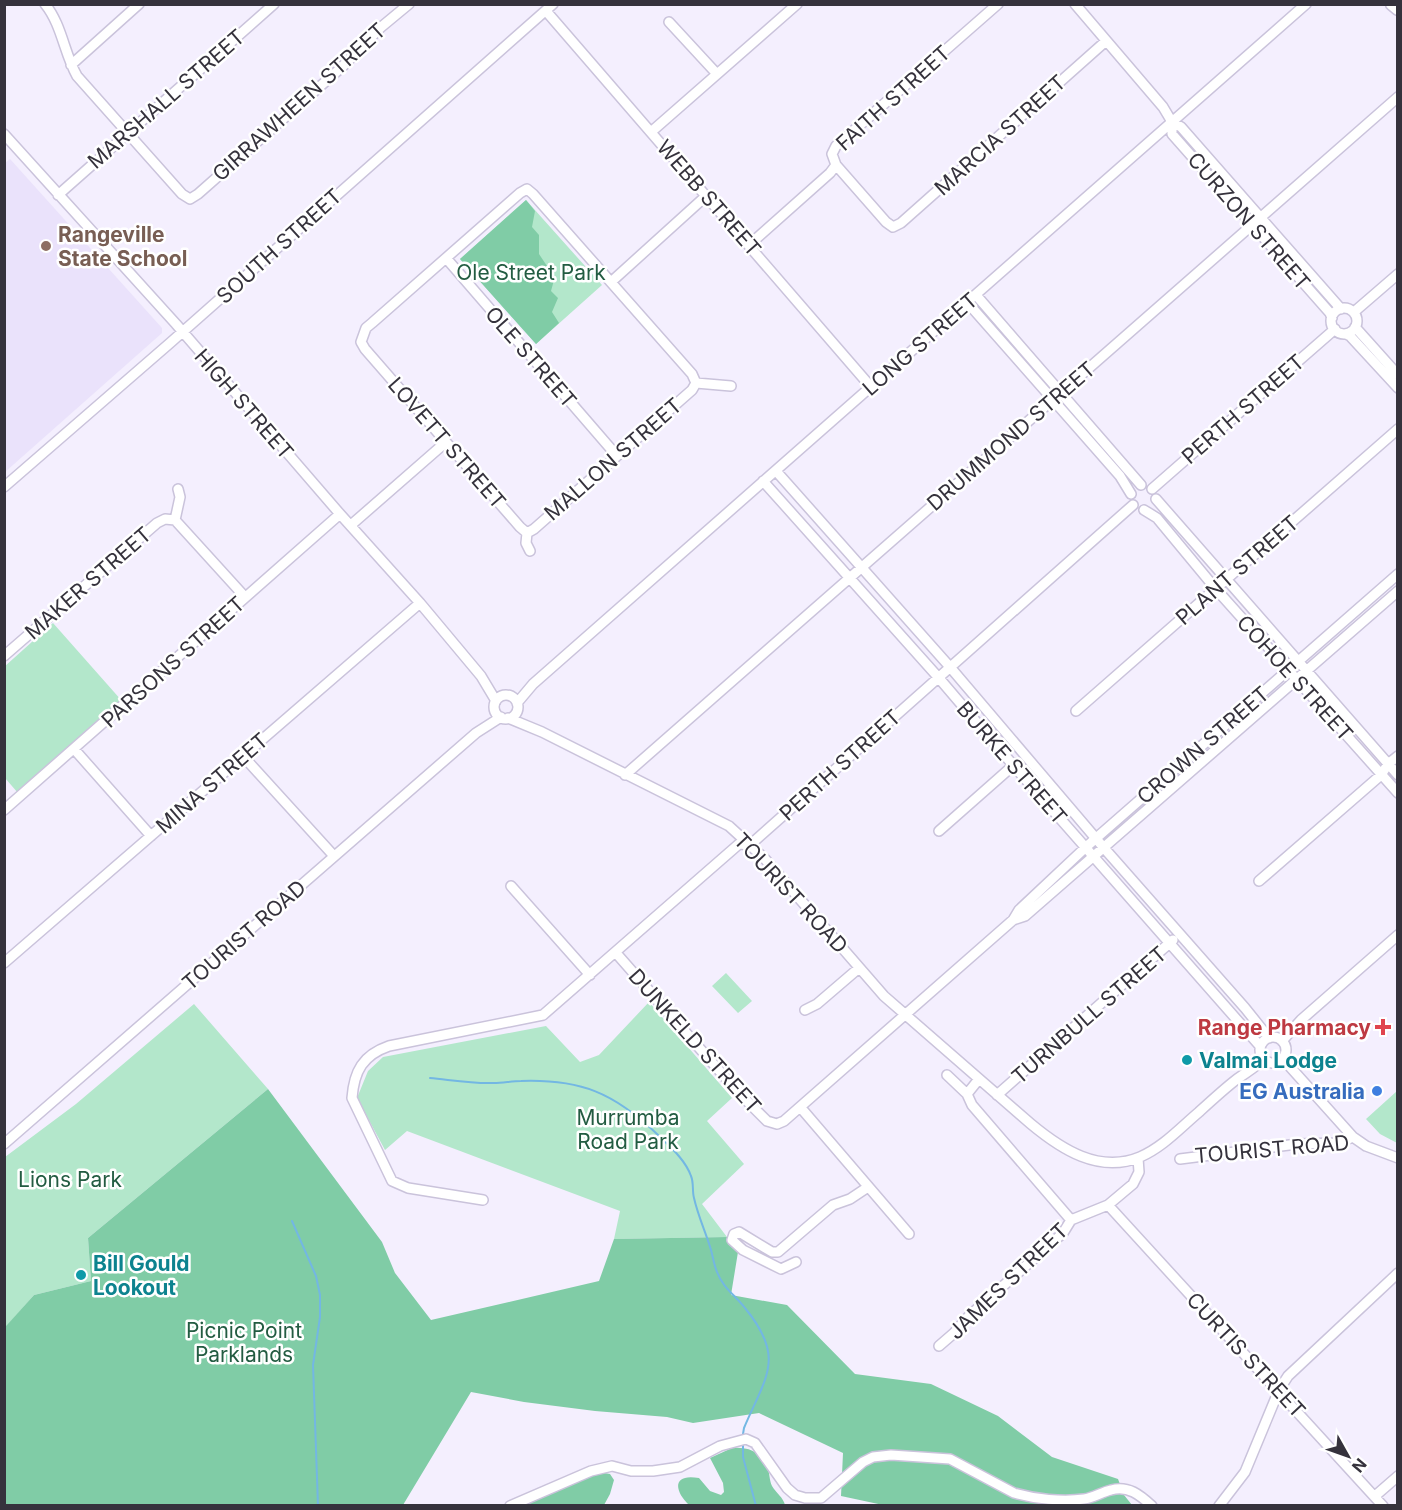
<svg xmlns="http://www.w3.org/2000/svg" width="1402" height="1510" viewBox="0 0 1402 1510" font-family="Inter,sans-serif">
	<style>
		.built { fill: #eae2fb }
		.green { fill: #b3e7cb }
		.forest { fill: #80cca6 }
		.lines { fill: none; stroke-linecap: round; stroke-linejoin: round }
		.stream { stroke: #73b7e3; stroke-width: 2 }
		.minor-casing { stroke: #cac3db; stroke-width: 12 }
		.major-casing { stroke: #cac3db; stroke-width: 15 }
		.minor { stroke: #fff; stroke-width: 9 }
		.major { stroke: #fff; stroke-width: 12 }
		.education-dot { fill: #8d6e63; stroke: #fff; stroke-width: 2 }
		.health-dot { fill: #e0444e; stroke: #fff; stroke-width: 2 }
		.culture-dot { fill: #0f9aa8; stroke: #fff; stroke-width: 2 }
		.shop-dot { fill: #3f7fe0; stroke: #fff; stroke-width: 2 }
		.labels { text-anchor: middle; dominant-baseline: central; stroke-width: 5; stroke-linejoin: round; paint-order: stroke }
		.street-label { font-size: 21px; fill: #35323c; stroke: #fff }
		.education-label { font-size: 21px; font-weight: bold; fill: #785e54; stroke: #fff; text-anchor: start }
		.park-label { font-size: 21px; fill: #235c42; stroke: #fff }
		.health-label { font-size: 21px; font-weight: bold; fill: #be3a42; stroke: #fff; text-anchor: end }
		.culture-label { font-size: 21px; font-weight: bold; fill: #0d838f; stroke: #fff; text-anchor: start }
		.shop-label { font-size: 21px; font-weight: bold; fill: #366cbe; stroke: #fff; text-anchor: end }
	</style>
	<rect width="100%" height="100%" fill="#f4effe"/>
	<!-- built -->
	<path class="built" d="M 10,159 L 162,328 L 162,333 L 5,472 L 4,164 Z"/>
	<!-- green -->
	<path class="green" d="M 526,200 L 602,285 L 536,344 L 460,259 Z
		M 53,623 L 122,701 L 18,793 L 5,778 L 4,667 Z
		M 726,973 L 752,1001 L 738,1013 L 712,986 Z
		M 649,1002 L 732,1098 L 707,1121 L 744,1164 L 702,1204 L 727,1237 L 614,1239 L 620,1211 L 407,1131 L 385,1150 L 357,1098 L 368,1071 L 383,1057 L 546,1026 L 580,1062 L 599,1055 Z
		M 194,1004 L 268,1089 L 88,1238 L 91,1281 L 34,1295 L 5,1328 L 5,1157 L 76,1104 Z
		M 1397,1091 L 1397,1143 L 1380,1134 L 1366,1119 Z"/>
	<!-- forest -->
	<path class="forest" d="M 526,200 L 535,211 L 532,227 L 539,235 L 539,254 L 549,269 L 546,276 L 554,280 L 551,291 L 558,298 L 552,312 L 559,323 L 536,344 L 460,259 Z
		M 268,1089 L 382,1242 L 395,1273 L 431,1320 L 599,1281 L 614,1239 L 727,1237 L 738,1252 L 731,1295 L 787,1305 L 855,1374 L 931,1384 L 998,1416 L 1052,1457 L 1118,1479 L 1124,1495 L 1132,1505 L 883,1505 L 841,1496 L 843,1453 L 759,1413 L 693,1423 L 667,1417 L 595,1411 L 524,1402 L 471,1392 L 403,1505 L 5,1505 L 4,1328 L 7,1325 L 34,1295 L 91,1281 L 88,1238 Z
		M 732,1448 C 748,1447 760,1451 767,1467 C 770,1473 769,1480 772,1486 C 776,1493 783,1497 785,1505 L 689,1505 C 674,1491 672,1473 699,1478 L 710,1491 L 721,1495 L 724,1492 L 723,1483 L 710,1458 Z
		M 599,1472 L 610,1474 L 614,1480 L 610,1494 L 604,1505 L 518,1506 Z"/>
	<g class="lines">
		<!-- stream -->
		<path class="stream" d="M 430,1078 C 451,1080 473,1084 494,1083 C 503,1083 512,1081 521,1081 C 581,1079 614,1093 657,1134 C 669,1146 685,1159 691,1176 C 694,1183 692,1191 694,1198 C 698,1216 706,1233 711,1250 C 713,1257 714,1265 717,1272 C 723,1288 735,1295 745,1308 C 786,1358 766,1376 744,1428 L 743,1434
			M 292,1221 L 316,1276 L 320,1295 L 320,1317 L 313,1365 L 318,1506
			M 743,1444 L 743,1457 L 756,1506"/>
		<defs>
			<path id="minor" d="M 45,4 C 62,25 64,53 77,76 L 182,194 L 190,199 L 198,194 L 342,67 L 380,28 L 409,4
				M 1075,4 L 1163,107 L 1172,122 L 1172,134 L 1330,313 L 1332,318
				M 546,11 L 871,387
				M 669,22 L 717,74
				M 71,65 L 139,4
				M 1172,122 L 1181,127 L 1341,309
				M 651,132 L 797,4
				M 4,134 L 176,324 L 340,514 L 420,603 L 481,676 L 496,701
				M 836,165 L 886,222 L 893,227 L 901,223 L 1106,41
				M 58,195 L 274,4
				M 749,245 L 830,173 L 836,165 L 832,154 L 836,146 L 998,4
				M 446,258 L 617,456
				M 611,282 L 706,196
				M 976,295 L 1141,485
				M 967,302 L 1120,476 L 1131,494
				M1331 321a13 13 0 1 1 26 0a13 13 0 1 1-26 0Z
				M 1354,312 L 1398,274
				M 1355,327 L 1398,375
				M 1346,334 L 1350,336 L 1398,388
				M 776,471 L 950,667 L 1104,848 L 1245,1008 L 1269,1038
				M 763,481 L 938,677 L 1013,765 L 1260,1046
				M 4,487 L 170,343 L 553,4
				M 1152,489 L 1335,329
				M 1156,499 L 1398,775
				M 1144,510 L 1157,518 L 1215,588 L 1398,793
				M 175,520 L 245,597
				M 175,520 L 180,497 L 178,489
				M 351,525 L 446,442
				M 527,533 L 534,529 L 692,390 L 696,383
				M 530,551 L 526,543 L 527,533 L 520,527 L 365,349 L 361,342 L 366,328 L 372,323 L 520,193 L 527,189 L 533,194 L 692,374 L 696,383 L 731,386
				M 4,656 L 157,523 L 165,519 L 175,520
				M494 707a12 12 0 1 1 24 0a12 12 0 1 1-24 0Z
				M 517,703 L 533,684 L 1306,4
				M 1076,711 L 1398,429
				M 508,718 L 542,732 L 729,826 L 765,859 L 884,996 L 1031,1124 C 1061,1149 1099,1174 1140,1157 C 1163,1147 1180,1128 1199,1112 C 1211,1101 1224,1089 1237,1079 C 1246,1073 1255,1067 1263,1060
				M 74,749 L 151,836
				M 243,756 L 334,856
				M 625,775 L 1398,97
				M 4,810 L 340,514
				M 939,831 L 1016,763
				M 1259,881 L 1381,775 L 1388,764 L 1398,756
				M 511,886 L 590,975
				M 1013,920 L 1025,916 L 1398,591
				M 616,953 L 738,1092 L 767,1121 L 777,1124 L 784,1121 L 1013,920 L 1019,910 L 1086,847 L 1398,574
				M 4,963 L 420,603
				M 805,1010 L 817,1004 L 859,968
				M1260 1050a13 13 0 1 1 26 0a13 13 0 1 1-26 0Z
				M 1282,1041 L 1301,1020 L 1398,935
				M 1283,1059 L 1353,1137 L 1366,1146 L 1398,1158
				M 947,1075 L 967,1094
				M 979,1079 L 967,1094 L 972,1105 L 1071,1220
				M 997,1095 L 1173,940
				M 801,1108 L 909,1234
				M 4,1144 L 476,733 L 501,717
				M 1180,1159 L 1297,1144 L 1338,1143 L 1353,1137
				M 483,1200 L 408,1188 L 392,1181 L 352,1098 C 354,1071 363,1055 389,1046 L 543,1015 L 739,844 L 750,845 L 1133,505
				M 1108,1205 L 1383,1506
				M 796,1262 L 781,1269 L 743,1250 L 732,1240 L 734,1234 L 739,1232 L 772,1252 L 778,1252 L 833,1205 L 850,1199 L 868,1187
				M 939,1346 L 954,1333 L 969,1316 L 1063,1233 L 1071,1220 L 1108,1205 L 1133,1184 L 1139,1172 L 1138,1158
				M 1375,1496 L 1398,1476
				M 510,1506 L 591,1471 L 612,1466 L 631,1471 L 653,1471 L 680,1467 L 720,1446 L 746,1439 L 755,1443 L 787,1488 L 795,1495 L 805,1498 L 821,1498 L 863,1462 L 873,1457 L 891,1455 L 950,1459 L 1014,1493 C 1035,1499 1062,1502 1084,1499 C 1093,1498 1102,1492 1111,1490 C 1128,1485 1140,1495 1152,1506
				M 1219,1506 L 1245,1472 L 1279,1390 L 1288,1376 L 1398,1273"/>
			<path id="major" d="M 1392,4 L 1398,9"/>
		</defs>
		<!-- minor casing -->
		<use href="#minor" class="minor-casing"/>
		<!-- major casing -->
		<use href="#major" class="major-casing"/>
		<!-- minor -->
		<use href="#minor" class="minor"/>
		<!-- major -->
		<use href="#major" class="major"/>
	</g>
	<!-- markers -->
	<circle class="education-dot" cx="46" cy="246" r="6"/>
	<path class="health-dot" d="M1380 1018h6v6h6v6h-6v6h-6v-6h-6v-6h6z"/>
	<g class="culture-dot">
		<circle cx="1187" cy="1060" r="6"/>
		<circle cx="81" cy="1275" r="6"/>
	</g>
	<circle class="shop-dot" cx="1377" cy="1091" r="6"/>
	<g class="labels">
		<!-- street labels -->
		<g class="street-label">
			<text transform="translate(893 98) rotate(-42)">FAITH STREET</text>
			<text transform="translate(166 99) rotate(-41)">MARSHALL STREET</text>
			<text transform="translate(299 102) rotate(-42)">GIRRAWHEEN STREET</text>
			<text transform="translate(1000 135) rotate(-42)">MARCIA STREET</text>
			<text transform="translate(709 198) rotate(49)">WEBB STREET</text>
			<text transform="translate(1249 221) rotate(49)">CURZON STREET</text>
			<text transform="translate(279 246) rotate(-42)">SOUTH STREET</text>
			<text transform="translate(920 344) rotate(-41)">LONG STREET</text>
			<text transform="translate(531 357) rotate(49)">OLE STREET</text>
			<text transform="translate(244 404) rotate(49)">HIGH STREET</text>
			<text transform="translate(1243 409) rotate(-41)">PERTH STREET</text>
			<text transform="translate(1011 436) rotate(-41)">DRUMMOND STREET</text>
			<text transform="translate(447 443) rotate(49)">LOVETT STREET</text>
			<text transform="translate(613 459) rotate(-41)">MALLON STREET</text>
			<text transform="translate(1237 570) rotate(-41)">PLANT STREET</text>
			<text transform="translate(88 583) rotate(-41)">MAKER STREET</text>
			<text transform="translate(173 662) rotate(-42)">PARSONS STREET</text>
			<text transform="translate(1295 678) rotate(48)">COHOE STREET</text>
			<text transform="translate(1203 745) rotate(-41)">CROWN STREET</text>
			<text transform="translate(1012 763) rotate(49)">BURKE STREET</text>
			<text transform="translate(840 765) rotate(-42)">PERTH STREET</text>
			<text transform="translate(212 783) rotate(-41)">MINA STREET</text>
			<text transform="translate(791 893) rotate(47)">TOURIST ROAD</text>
			<text transform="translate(244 935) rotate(-41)">TOURIST ROAD</text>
			<text transform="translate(1089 1015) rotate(-41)">TURNBULL STREET</text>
			<text transform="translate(695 1041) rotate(48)">DUNKELD STREET</text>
			<text transform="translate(1272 1149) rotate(-5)">TOURIST ROAD</text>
			<text transform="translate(1008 1281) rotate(-44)">JAMES STREET</text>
			<text transform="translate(1246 1355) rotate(47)">CURTIS STREET</text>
		</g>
		<!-- education labels -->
		<g class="education-label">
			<text x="58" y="234">Rangeville<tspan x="58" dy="24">State School</tspan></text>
		</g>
		<!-- park labels -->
		<g class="park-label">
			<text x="531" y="272">Ole Street Park</text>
			<text x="628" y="1117">Murrumba<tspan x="628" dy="24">Road Park</tspan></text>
			<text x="70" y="1179">Lions Park</text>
			<text x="244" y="1330">Picnic Point<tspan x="244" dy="24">Parklands</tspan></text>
		</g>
		<!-- health labels -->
		<g class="health-label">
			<text x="1371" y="1027">Range Pharmacy</text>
		</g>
		<!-- culture labels -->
		<g class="culture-label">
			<text x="1199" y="1060">Valmai Lodge</text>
			<text x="93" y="1263">Bill Gould<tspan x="93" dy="24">Lookout</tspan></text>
		</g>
		<!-- shop labels -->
		<g class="shop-label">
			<text x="1365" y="1091">EG Australia</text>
		</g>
	</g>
	<!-- border -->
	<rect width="1402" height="1510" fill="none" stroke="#35323c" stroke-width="12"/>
	<!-- north arrow -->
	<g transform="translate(1348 1456) rotate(130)" stroke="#ffffff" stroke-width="4.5" paint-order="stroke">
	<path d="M0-4.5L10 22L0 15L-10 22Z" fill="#35323c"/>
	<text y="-9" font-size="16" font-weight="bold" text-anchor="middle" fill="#35323c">N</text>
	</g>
</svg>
